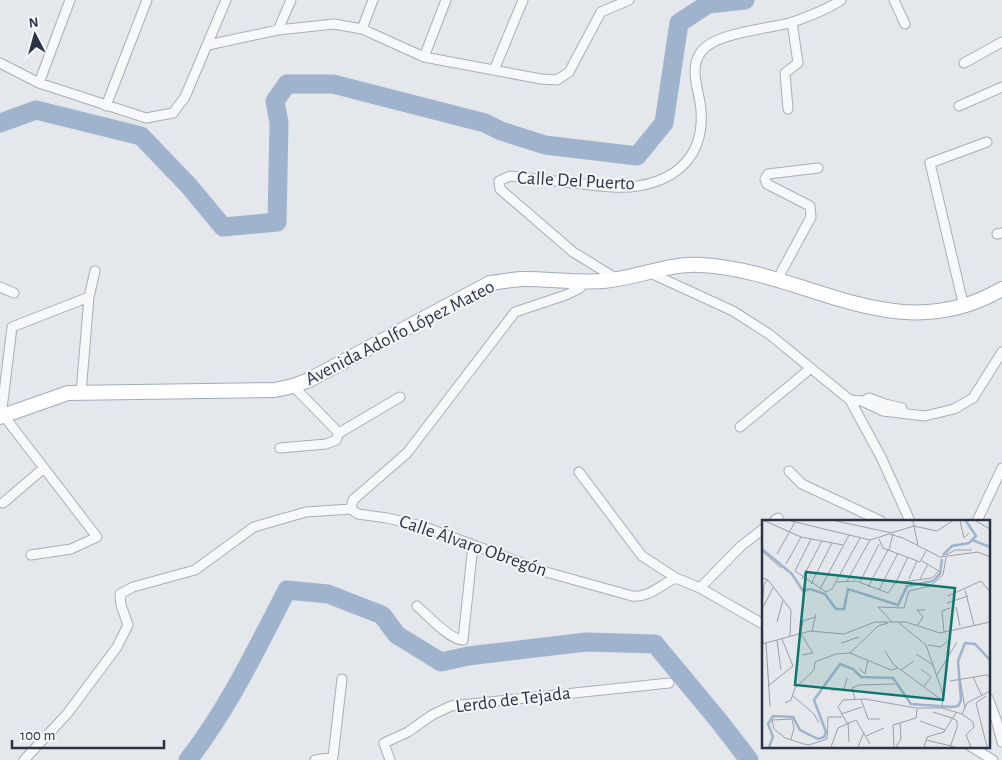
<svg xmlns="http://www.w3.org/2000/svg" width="1002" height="760" viewBox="0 0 1002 760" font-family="'Alegreya Sans',sans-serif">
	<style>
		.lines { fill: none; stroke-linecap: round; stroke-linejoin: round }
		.river { stroke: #9fb4cc; stroke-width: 19 }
		.street-casing { stroke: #a9aeb7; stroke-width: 11 }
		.primary-casing { stroke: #a3abb8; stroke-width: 16 }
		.street { stroke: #f7f8fa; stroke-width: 9 }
		.primary { stroke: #fff; stroke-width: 14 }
		.labels { text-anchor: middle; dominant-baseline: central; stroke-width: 4; stroke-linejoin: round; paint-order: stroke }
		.street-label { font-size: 19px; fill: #2b3445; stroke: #f4f6f9 }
		.inset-river { fill: none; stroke: #9fb4cc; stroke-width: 2.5 }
		.inset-road { fill: none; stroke: #9a9fa9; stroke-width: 1 }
		.view { fill: #0f766e; fill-opacity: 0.15; stroke: #0f766e; stroke-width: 2.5 }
		.inset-edge { fill: none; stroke: #2b3445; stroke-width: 2.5 }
	</style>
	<rect width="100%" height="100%" fill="#e4e7ec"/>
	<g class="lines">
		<!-- river -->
		<path class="river" d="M 0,123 L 36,110 L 141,136 L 189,186 L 223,227 L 277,222 L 279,123 L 275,101 L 287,84 L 333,84 L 485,123 L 501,131 L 545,145 L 637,156 L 664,123 L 679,23 L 708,4 L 745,0
			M 188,760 C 228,709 257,648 287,590 L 328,594 L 382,615 L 397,635 L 441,662 L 468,656 L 586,642 L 655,644 L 719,721 L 749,760"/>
		<defs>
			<path id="street" d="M 894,0 L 905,24
				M 362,29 L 373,0
				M 278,30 L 291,0
				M 208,45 L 278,30 L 334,24 L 362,29 L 424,57 L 541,79 L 557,80 L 569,72 L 601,12 L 629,0
				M 424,57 L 446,0
				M 0,63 L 39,83 L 146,118 L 173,113 L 185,97 L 226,0
				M 964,63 L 1002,42
				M 494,70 L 523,0
				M 39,83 L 70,0
				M 106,106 L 147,0
				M 959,106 L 1002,87
				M 788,109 L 785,73 L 798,63 L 792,22
				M 997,234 L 1002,233
				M 648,272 L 733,311 L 769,334 L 850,400 L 881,457 L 910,521
				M 617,279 L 573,252 L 500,189 L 499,181 L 510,176 C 534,179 558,181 582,184 C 600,186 620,189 638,186 C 680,179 704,153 701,111 C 700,91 688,70 701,52 C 715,32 770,29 793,22 C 809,16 827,10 841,0
				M 777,280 L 811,217 L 810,206 L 767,184 L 765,179 L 768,174 L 818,168
				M 0,287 L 14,293
				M 964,307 L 930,163 L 987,142
				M 293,386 L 339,433
				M 81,393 L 89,297 L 95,271
				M 867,399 L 869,398 L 885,404 L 902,408
				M 850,400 L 862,401 L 883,411 L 925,416 L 954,409 L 973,398 L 1002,352
				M 4,416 L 97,537 L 71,549 L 31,555
				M 1,417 L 12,327 L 89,297
				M 740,427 L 811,368
				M 280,448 L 326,444 L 336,440 L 339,433 L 400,397
				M 789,471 L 802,484 L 881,521
				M 579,472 L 642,556 L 676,578 L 700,588 L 763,624
				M 3,503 L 44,468
				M 351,509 L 358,514 L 387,518 L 422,526 L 546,572 L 632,596 C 650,598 661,584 676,578
				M 351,509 L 353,500 L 407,453 L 515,312 L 566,295 L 580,288 L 581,281
				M 774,521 L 778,518
				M 977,521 L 1002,468
				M 700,588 L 741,546 L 763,529
				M 417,606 C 427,615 450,640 463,640 L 473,545
				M 988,698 L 996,719 L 1002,742
				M 970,746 L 993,760
				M 24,760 L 67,714 L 117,647 L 128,625 L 121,605 L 120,594 L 133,587 L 195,570 L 254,527 L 306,512 L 351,509
				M 315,760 L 333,757 L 342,679
				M 390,760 L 384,743 L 408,732 L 432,715 L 451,706 L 669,683"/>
			<path id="primary" d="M 0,417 L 68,393 L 275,390 L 293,386 L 309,380 L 490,283 C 501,282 513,279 524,279 C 550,279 578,283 604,281 C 637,278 668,263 701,265 C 808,271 895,351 1002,289"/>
		</defs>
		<!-- street casing -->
		<use href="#street" class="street-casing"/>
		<!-- primary casing -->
		<use href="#primary" class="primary-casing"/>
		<!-- street -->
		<use href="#street" class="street"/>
		<!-- primary -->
		<use href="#primary" class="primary"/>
	</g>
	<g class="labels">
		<!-- street labels -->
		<g class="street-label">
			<text transform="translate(576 181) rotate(3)">Calle Del Puerto</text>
			<text transform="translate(400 333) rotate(-27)">Avenida Adolfo López Mateo</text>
			<text transform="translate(473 546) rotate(19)">Calle Álvaro Obregón</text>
			<text transform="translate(513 700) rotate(-7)">Lerdo de Tejada</text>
		</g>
	</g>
	<!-- overview -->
	<g transform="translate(762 520)">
		<rect width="228" height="228" fill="#e4e7ec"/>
		<path class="inset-river" d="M 210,20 L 228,27M 0,29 L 30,54 L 41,71 L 48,69 L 63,74 L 74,89 L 82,89 L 86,69 L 136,85 L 145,66 L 171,61 L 178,54 L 180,39M 181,35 L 190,26 L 207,23 L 214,16 L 204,1M 7,227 L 11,217 L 6,204 L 11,196 L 31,197 L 38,210 L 56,219 L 62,217 L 64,212 L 52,180 L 78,144 L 91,149 L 99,157 L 131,158 L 149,184 L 189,187 L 196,186 L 199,180 L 196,141 L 203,123 L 213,124 L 228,140"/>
		<path class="inset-road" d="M 3,1 L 39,17 L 81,25M 29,1 L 108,20 L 127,14 L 141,18 L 178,37 L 216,32 L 228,37M 74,1 L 130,13M 151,1 L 156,26M 198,1 L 202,18 L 207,13M 214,1 L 228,9M 129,13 L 152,6 L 175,11 L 190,1M 49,19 L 33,51 L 64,72 L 70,69 L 98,18M 117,19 L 121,28 L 158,42 L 164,31M 127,30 L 131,14M 0,31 L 19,48M 15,34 L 33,2M 184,35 L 193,30 L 210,30M 24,44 L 39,17M 0,58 L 6,60 L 29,90 L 28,116M 40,59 L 60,21M 147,59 L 155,41M 158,59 L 166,44M 85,61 L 108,20M 75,62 L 94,61 L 126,73 L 133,63 L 170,58 L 177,51 L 160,41M 98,62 L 117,24M 134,62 L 146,37M 49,64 L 70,23M 106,67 L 126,30M 58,69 L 87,15M 117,70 L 136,33M 203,70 L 212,105M 186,76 L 219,61 L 228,72M 185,83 L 206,76M 0,87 L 2,64 L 6,60M 1,87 L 11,68M 116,87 L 142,88 L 147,71 L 168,66 L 181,55 L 184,37M 116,87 L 130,102M 194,87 L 198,106M 15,102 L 21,80M 137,103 L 164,125 L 181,174 L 180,188M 0,104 L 1,123M 155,106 L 161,97 L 155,90 L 163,90M 50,111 L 54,94M 182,112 L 180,91 L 188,88M 38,114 L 41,101 L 53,97M 39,114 L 51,133 L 40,135M 15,120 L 19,150M 4,123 L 8,186M 79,123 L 97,117M 0,124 L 48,111 L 82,114 L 113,102 L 144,102 L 178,113 L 228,102M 166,125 L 179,127 L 189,118M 123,131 L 131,144 L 181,181M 88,133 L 116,106 L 126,103M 154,134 L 171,145M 97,148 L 103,154 L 106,140M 159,149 L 169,157 L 162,166M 139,150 L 152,141M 175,155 L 195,122M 211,157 L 220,176M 198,160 L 203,188M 188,161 L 224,155 L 228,157M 6,166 L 31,146 L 20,119M 69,170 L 82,169 L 85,158M 30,175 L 52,194 L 57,203M 224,176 L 214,183 L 225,227M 93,179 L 90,168 L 97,165 L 133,164M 99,179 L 106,199 L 118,199M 23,183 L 29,180 L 33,168 L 52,150 L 53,142 L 74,134 L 88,133 L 129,150 L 136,148M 171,192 L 190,198M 79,194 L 100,187M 200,194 L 205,183 L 228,171M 158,201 L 183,210M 86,202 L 87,222M 85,203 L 76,187 L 81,180 L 103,179 L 154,188 L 180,188 L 200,194 L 211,202 L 212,207 L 204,215 L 209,227M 104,216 L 122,208M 29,219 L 32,208 L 30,199 L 10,200 L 12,209 L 22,217 L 23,218 L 42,224 L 47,225 L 65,219 L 66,197 L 80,197M 164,220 L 193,227M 69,227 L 76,208 L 94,200 L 108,224M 96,227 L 102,212M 132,227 L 131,205 L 154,198 L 155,189M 134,227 L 139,219 L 138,203M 162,227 L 165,217 L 182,212 L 194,193M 188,227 L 195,208 L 195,201 L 190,198"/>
		<path class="view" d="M 44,52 L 193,68 L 181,180 L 33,165 Z"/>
		<rect width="228" height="228" class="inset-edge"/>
	</g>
	<!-- north arrow -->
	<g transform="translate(35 35) rotate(354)" stroke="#f4f6f9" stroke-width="4" paint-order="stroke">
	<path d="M0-4L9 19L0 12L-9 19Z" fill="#2b3445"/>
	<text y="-8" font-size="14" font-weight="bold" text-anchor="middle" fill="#2b3445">N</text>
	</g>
	<!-- scale -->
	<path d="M12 740v8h152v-8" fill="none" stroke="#2b3445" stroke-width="2.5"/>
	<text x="20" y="740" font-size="15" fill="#2b3445" stroke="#f4f6f9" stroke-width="4" paint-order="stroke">100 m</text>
</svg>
